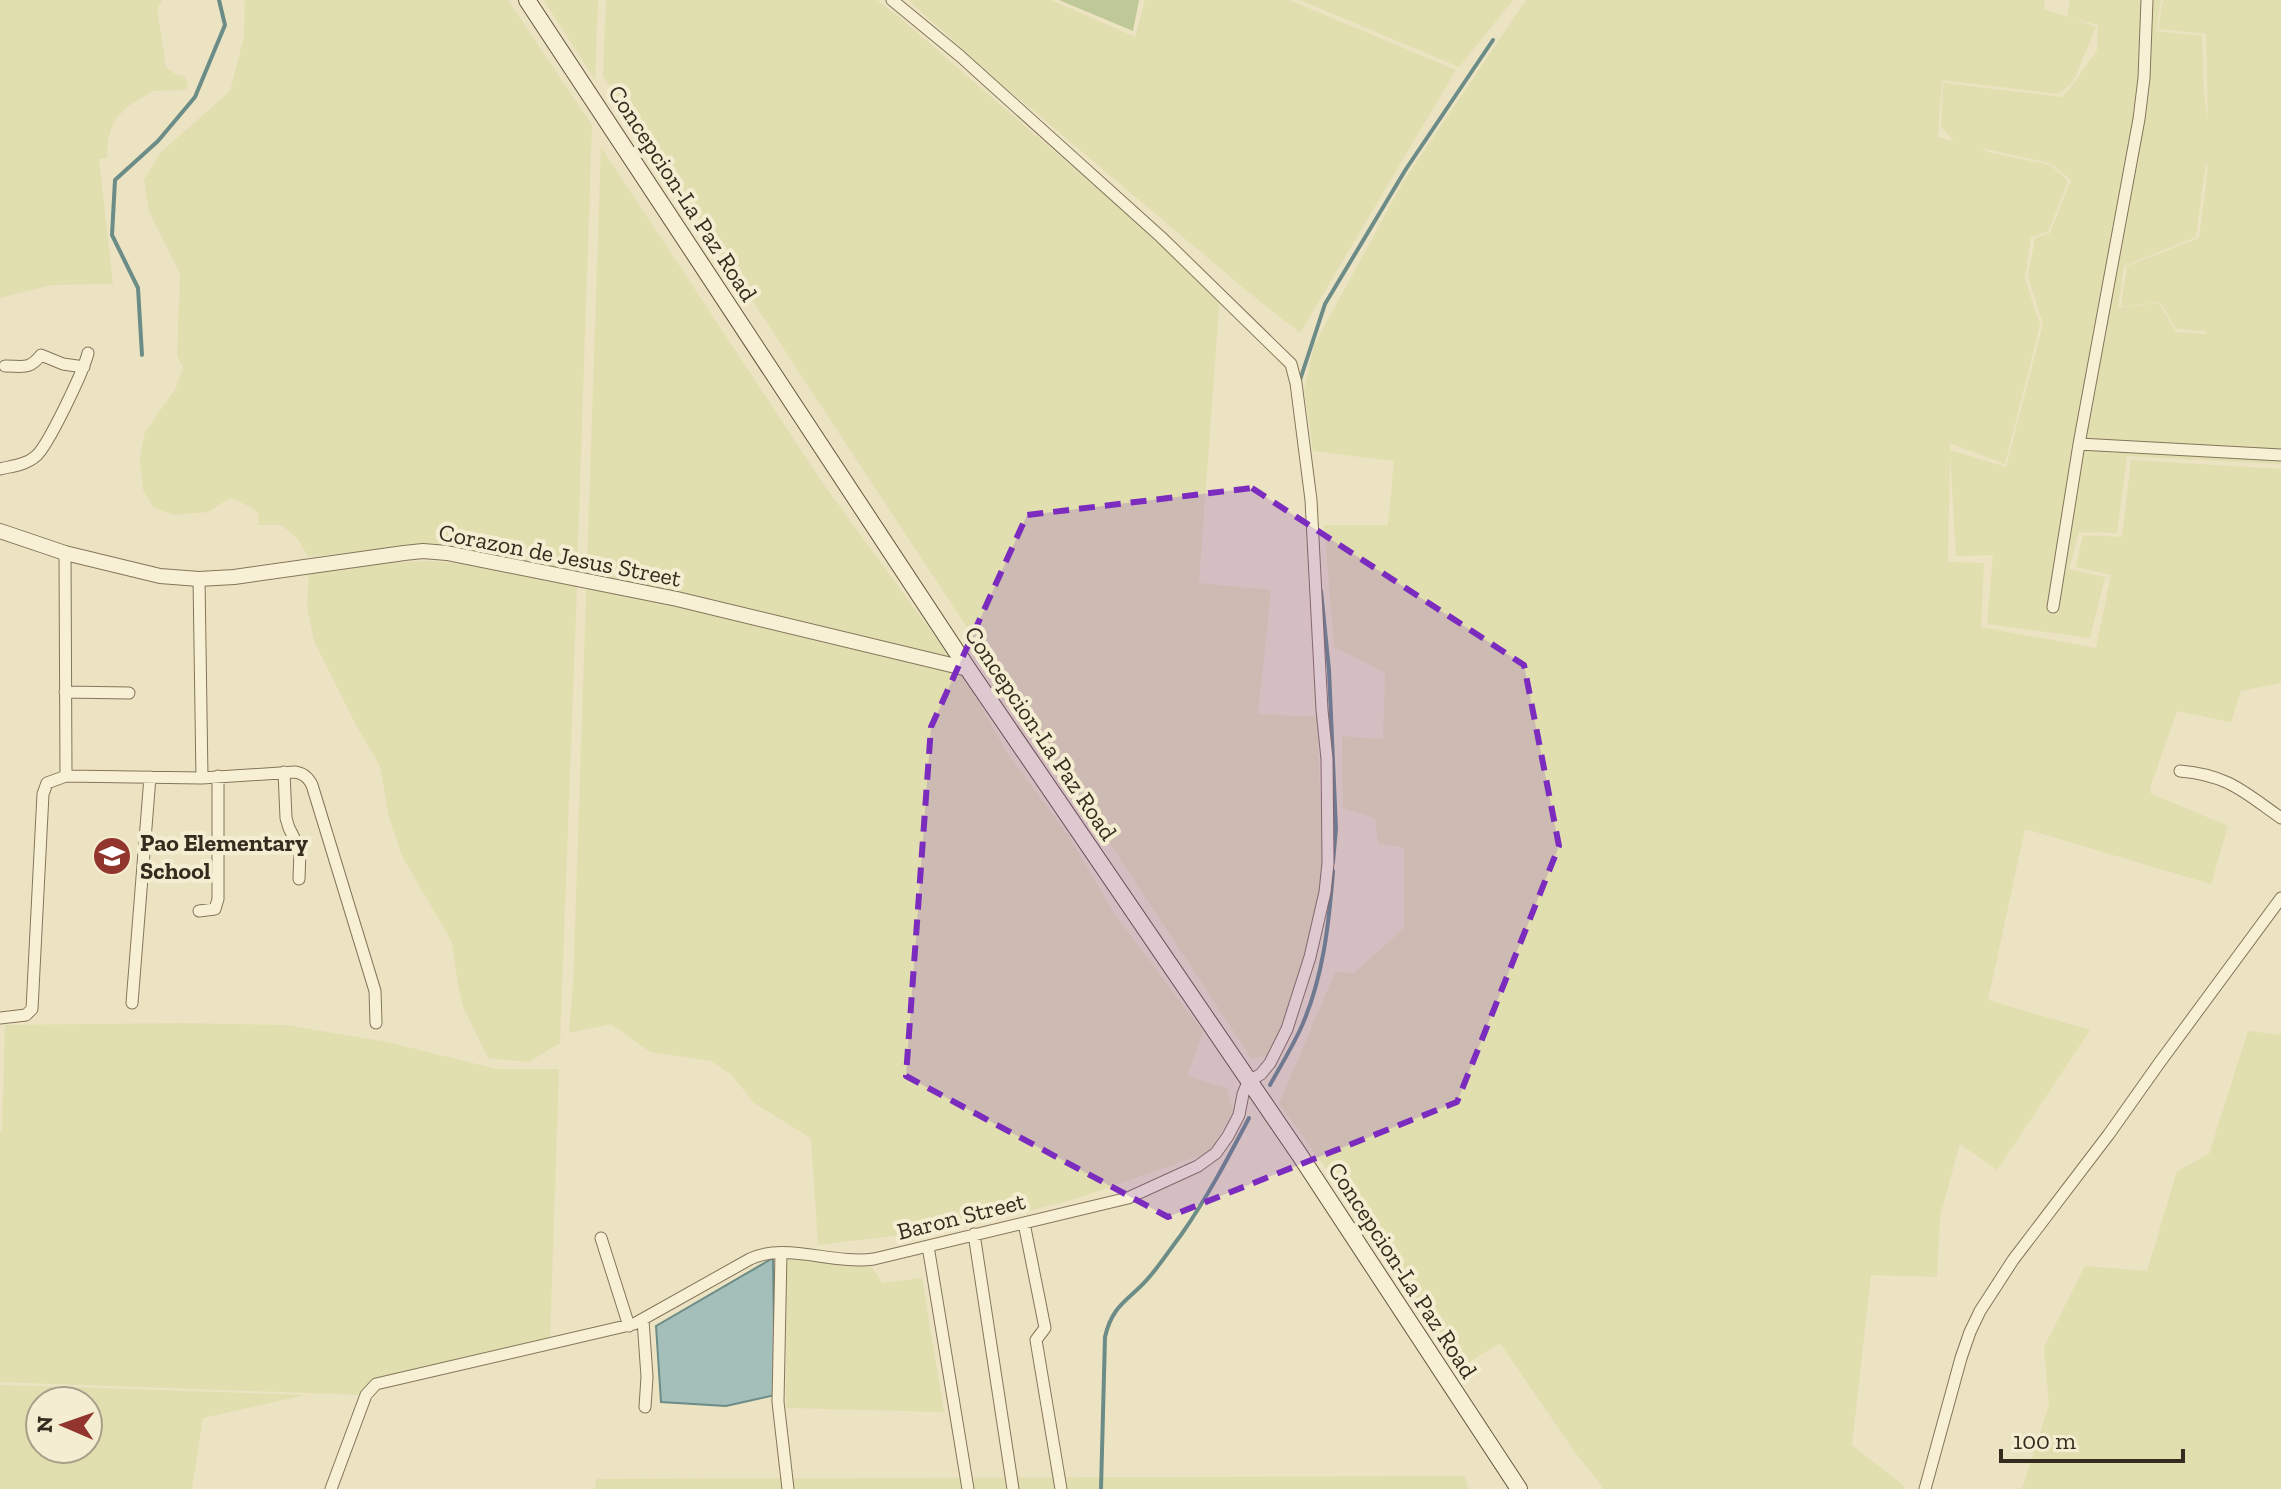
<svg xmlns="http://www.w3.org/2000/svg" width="2281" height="1489" viewBox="0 0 2281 1489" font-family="'Zilla Slab',serif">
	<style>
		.farmland { fill: #e1deb0; fill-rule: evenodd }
		.green { fill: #bfc997 }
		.water { fill: #a4bfb9; stroke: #6c8c87; stroke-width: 2 }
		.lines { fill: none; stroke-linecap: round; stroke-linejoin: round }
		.stream { stroke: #6c8c87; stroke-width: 4 }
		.minor-casing { stroke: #85755a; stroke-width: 13 }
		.tertiary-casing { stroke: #85755a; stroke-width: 16 }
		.secondary-casing { stroke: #66563d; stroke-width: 18 }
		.minor { stroke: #f7f0d5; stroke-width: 11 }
		.tertiary { stroke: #f7f0d5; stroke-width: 14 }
		.secondary { stroke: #f7f0d5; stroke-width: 16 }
		.marked { fill: #7b2cbf; fill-opacity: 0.2; stroke: #7b2cbf; stroke-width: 6; stroke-dasharray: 16 10; stroke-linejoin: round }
		.labels { text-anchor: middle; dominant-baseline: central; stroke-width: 8; stroke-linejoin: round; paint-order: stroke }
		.street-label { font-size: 24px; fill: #352b1e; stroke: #f4edd1 }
		.poi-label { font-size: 24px; font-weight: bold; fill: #352b1e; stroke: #f4edd1; text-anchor: start }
	</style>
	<rect width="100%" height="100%" fill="#ece3c2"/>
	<!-- farmland -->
	<path class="farmland" d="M 0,0 L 163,0 L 157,8 L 166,67 L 175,74 L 184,76 L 188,81 L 186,90 L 153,91 L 128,106 L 114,121 L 108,139 L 107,158 L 99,159 L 113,284 L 52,285 L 0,298 Z
		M 245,0 L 508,0 L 592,125 L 577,574 L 458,550 L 415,545 L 308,557 L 298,539 L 281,525 L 258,525 L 259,514 L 251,507 L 230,498 L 208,512 L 174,515 L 154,508 L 143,490 L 140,458 L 145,432 L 176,388 L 183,367 L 177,356 L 180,274 L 149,212 L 144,180 L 160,153 L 230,91 L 244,37 Z
		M 544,0 L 598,0 L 595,80 L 550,10 Z
		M 606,0 L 877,0 L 898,16 L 1220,295 L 1199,583 L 1271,590 L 1258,714 L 1317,717 L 1323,875 L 1304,963 L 1270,1055 L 1252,1059 L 819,403 L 677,184 L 603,76 Z
		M 908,0 L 1051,0 L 1135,37 L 1145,0 L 1289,0 L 1456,70 L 1300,333 L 1247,291 L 997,80 Z
		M 1300,0 L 1513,0 L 1459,67 Z
		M 1526,0 L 2045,0 L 2044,9 L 2067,17 L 2070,0 L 2161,0 L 2156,31 L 2202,36 L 2204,96 L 2208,120 L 2206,34 L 2158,29 L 2163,0 L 2281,0 L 2281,464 L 2127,456 L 2117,533 L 2079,532 L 2069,569 L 2105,577 L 2090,638 L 1987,624 L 1993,555 L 1956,556 L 1950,453 L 1948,562 L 1984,563 L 1981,627 L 2096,648 L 2111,575 L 2076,567 L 2083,535 L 2122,537 L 2131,460 L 2281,469 L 2281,683 L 2241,691 L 2231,722 L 2177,711 L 2151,785 L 2150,793 L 2228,826 L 2211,884 L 2025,829 L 1988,1000 L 2090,1030 L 1997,1170 L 1960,1144 L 1940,1216 L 1937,1277 L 1871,1275 L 1852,1445 L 1904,1486 L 1903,1489 L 1604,1489 L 1574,1451 L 1500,1343 L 1461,1367 L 1377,1238 L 1279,1104 L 1335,972 L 1354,973 L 1404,928 L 1404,848 L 1378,843 L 1375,818 L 1343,808 L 1342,736 L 1383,739 L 1385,673 L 1334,647 L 1324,525 L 1388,525 L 1394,461 L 1313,451 L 1304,390 L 1314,345 L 1403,182 ZM 2075,19 L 2098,25 L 2097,50 L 2074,83 L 2062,97 L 1943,83 L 1941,127 L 1954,141 L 1938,137 L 1942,80 L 2059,94 L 2073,82 L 2096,27 ZM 1981,148 L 2050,163 L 2071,180 L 2050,233 L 2035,238 L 2028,276 L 2043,324 L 2006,467 L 1950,450 L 1950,443 L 2005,464 L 2040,325 L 2025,279 L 2031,237 L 2048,232 L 2068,181 L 2050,165 L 1991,153 ZM 2206,161 L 2208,168 L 2199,238 L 2127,266 L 2121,307 L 2160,302 L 2176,329 L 2205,331 L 2206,334 L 2176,332 L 2159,303 L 2118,308 L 2124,266 L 2196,237 Z
		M 601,147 L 824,485 L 966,679 L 1008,754 L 1068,835 L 1112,910 L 1203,1032 L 1187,1076 L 1227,1088 L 1233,1111 L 1210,1152 L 1072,1200 L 960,1228 L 818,1245 L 811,1138 L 754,1103 L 731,1074 L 711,1061 L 650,1052 L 611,1024 L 569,1033 L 573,987 Z
		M 430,561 L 471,564 L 577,585 L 560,1043 L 529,1062 L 488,1058 L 464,1009 L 458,985 L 452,942 L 402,856 L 389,818 L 380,766 L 357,727 L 314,641 L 307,606 L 309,573 L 355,564 Z
		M 183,1023 L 286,1025 L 387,1042 L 497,1069 L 559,1069 L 550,1341 L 435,1367 L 362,1395 L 0,1382 L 0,1132 L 2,1131 L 5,1025 Z
		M 2248,1031 L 2281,1035 L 2281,1489 L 2022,1489 L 2049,1405 L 2044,1347 L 2085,1266 L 2147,1271 L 2177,1171 L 2209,1154 Z
		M 786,1259 L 872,1267 L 882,1283 L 922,1278 L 944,1412 L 786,1408 Z
		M 0,1385 L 71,1387 L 306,1395 L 203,1418 L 192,1489 L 0,1489 ZM 88,1401 L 88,1449 L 40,1449 L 40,1401 Z
		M 1465,1476 L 1468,1489 L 595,1489 L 596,1479 Z"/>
	<!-- green -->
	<path class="green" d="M 1059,0 L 1139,0 L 1133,31 Z"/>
	<!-- water -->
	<path class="water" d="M 773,1258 L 775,1395 L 726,1406 L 661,1402 L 656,1326 Z"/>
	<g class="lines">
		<!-- stream -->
		<path class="stream" d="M 142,355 L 138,288 L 112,235 L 115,180 L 158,141 L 195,97 L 225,25 L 219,0
			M 1300,380 L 1325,304 L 1406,169 L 1493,40
			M 1321,591 L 1329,670 L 1336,829 L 1333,862
			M 1270,1085 C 1280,1067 1291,1049 1300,1030 C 1323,980 1329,924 1333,871
			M 1101,1489 L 1105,1337 C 1113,1302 1131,1300 1151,1275 C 1162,1262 1171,1248 1181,1235 C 1207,1198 1228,1158 1249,1118"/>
		<defs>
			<path id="minor" d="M 2147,0 L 2144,78 L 2139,119 L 2079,444 L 2281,455
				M 5,366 C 24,366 29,370 41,355 L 63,364 L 84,367
				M 0,469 C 12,466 26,465 36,456 C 48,446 84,370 88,353
				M 199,579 L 202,778
				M 2053,607 L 2079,444
				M 65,692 L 129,693
				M 2180,771 C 2228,775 2244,792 2281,818
				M 284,772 L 286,818 L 289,828 L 300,850 L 299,879
				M 66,776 L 202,778 L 295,772 C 303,773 308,777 312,785 L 375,991 L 376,1023
				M 199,911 L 215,909 L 218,899 L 218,776
				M 132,1003 L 150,777
				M 0,1018 L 26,1015 L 32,1009 L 43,794 L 47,783 L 66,776 L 65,553
				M 1024,1223 L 1045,1328 L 1036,1340 L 1061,1489
				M 974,1234 L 1013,1489
				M 601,1238 L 629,1326
				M 928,1246 L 968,1489
				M 781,1253 L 778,1402 L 788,1489
				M 643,1320 L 647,1377 L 645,1407
				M 331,1489 L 366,1395 L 376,1384 L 634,1324 L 750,1259 C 784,1242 835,1265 874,1259 L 1128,1198 L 1198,1166 L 1216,1153 L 1228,1136 L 1239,1115 L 1243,1094 L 1248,1082 L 1261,1074 L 1270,1063 L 1287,1029 L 1310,957 L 1325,892 L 1328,863 L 1327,759 L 1322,710 L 1311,500 L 1296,383 L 1291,364 L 1161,237 L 960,56 L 892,0
				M 1925,1489 L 1961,1358 L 1970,1332 L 1980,1311 L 2013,1260 L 2109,1134 L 2160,1062 L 2281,898"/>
			<path id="tertiary" d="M 0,531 L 65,553 L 160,576 L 199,579 L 234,577 L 404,553 L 423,551 L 447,553 L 677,599 L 968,669"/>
			<path id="secondary" d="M 527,0 L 968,669 L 1299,1154 L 1519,1489"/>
		</defs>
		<!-- minor casing -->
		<use href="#minor" class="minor-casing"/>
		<!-- tertiary casing -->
		<use href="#tertiary" class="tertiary-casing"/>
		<!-- secondary casing -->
		<use href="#secondary" class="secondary-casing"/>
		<!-- minor -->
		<use href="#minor" class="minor"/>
		<!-- tertiary -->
		<use href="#tertiary" class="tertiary"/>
		<!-- secondary -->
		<use href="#secondary" class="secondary"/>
	</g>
	<!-- marked area -->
	<path class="marked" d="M 1252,488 L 1524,665 L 1559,846 L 1457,1102 L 1168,1217 L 906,1076 L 931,727 L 1027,515 Z"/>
	<!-- icons -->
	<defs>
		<symbol id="school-disc" viewBox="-11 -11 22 22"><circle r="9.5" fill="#91352d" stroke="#f4edd1"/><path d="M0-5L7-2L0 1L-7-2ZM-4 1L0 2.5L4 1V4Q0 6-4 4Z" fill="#fff"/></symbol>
	</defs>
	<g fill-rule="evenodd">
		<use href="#school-disc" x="90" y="834" width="44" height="44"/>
	</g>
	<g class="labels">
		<!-- street labels -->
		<g class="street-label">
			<text transform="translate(683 193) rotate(57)">Concepcion-La Paz Road</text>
			<text transform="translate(560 555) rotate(11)">Corazon de Jesus Street</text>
			<text transform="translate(1041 733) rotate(56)">Concepcion-La Paz Road</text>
			<text transform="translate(961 1216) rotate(-14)">Baron Street</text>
			<text transform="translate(1403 1270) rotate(57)">Concepcion-La Paz Road</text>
		</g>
		<!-- poi labels -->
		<g class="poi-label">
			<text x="140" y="842">Pao Elementary<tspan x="140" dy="28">School</tspan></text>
		</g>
	</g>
	<!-- north arrow -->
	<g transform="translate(64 1425) rotate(272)"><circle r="38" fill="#f4edd1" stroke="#a89f89" stroke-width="2"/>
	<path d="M0-6L14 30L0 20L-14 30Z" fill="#91352d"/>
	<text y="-12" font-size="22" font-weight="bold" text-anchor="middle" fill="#352b1e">N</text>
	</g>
	<!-- scale -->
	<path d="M2001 1449v12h182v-12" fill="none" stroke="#352b1e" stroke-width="4"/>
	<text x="2013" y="1449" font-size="24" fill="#352b1e" stroke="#f4edd1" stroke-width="6" paint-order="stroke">100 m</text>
</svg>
